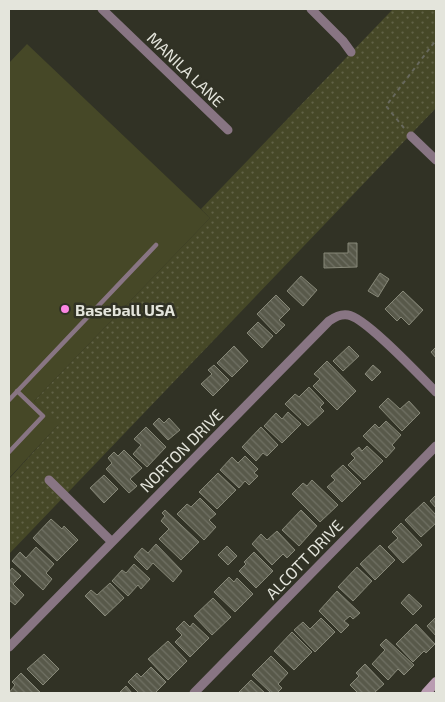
<svg xmlns="http://www.w3.org/2000/svg" width="445" height="702" viewBox="0 0 445 702" font-family="'Exo 2',sans-serif">
	<style>
		.grass { fill: url(#grass-dots) }
		.green { fill: #464827 }
		.building { fill: url(#building-back-hatch); stroke: #878878 }
		.lines { fill: none; stroke-linecap: round; stroke-linejoin: round }
		.path { stroke: #67685c; stroke-width: 2; stroke-dasharray: 4 4; stroke-linecap: butt }
		.lane { stroke: #887583; stroke-width: 4.5 }
		.street { stroke: #887583; stroke-width: 9 }
		.secondary { stroke: #b99cb1; stroke-width: 10 }
		.poi-dot { fill: #fc86e3; stroke: #313225; stroke-width: 2 }
		.labels { text-anchor: middle; dominant-baseline: central; stroke-width: 5; stroke-linejoin: round; paint-order: stroke }
		.street-label { font-size: 16px; fill: #e4e5dc; stroke: #313225 }
		.poi-label { font-size: 16px; font-weight: bold; fill: #e4e5dc; stroke: #313225; text-anchor: start }
	</style>
	<defs>
		<pattern id="grass-dots" width="8" height="8" patternUnits="userSpaceOnUse" patternTransform="scale(1.25)"><rect width="8" height="8" fill="#464827"/><path d="M2 2h.1M6 6h.1" fill="none" stroke="#616246" stroke-width="1.8" stroke-linecap="round"/></pattern>
		<pattern id="building-back-hatch" width="6" height="6" patternUnits="userSpaceOnUse" patternTransform="scale(1.25)"><rect width="6" height="6" fill="#58594a"/><path d="M-1 5l2 2M0 0l6 6M5-1l2 2" fill="none" stroke="#707164"/></pattern>
	</defs>
	<rect width="100%" height="100%" fill="#313225"/>
	<!-- grass -->
	<path class="grass" d="M 393,9 L 436,9 L 436,108 L 9,554 L 9,479 L 58,425 L 34,401 L 210,218 L 201,209 Z"/>
	<!-- green -->
	<path class="green" d="M 27,44 L 210,218 L 34,401 L 59,424 L 9,478 L 9,63 Z"/>
	<!-- building -->
	<path class="building" d="M 348,243 L 357,243 L 357,267 L 324,268 L 324,253 L 348,253 Z
		M 380,273 L 389,279 L 378,297 L 368,291 Z
		M 301,276 L 317,290 L 303,306 L 287,291 Z
		M 403,291 L 423,310 L 409,325 L 401,317 L 397,321 L 385,309 Z
		M 276,295 L 290,309 L 279,320 L 285,325 L 276,334 L 257,314 Z
		M 258,322 L 273,336 L 262,348 L 247,333 Z
		M 234,346 L 248,361 L 232,377 L 217,363 Z
		M 349,346 L 359,356 L 343,371 L 333,361 Z
		M 436,347 L 436,358 L 431,352 Z
		M 327,361 L 356,391 L 337,410 L 313,386 L 320,379 L 314,374 Z
		M 214,365 L 229,380 L 213,396 L 201,384 L 212,374 L 208,370 Z
		M 373,365 L 381,372 L 372,381 L 365,374 Z
		M 309,387 L 324,403 L 320,407 L 324,411 L 308,426 L 285,404 L 295,394 L 299,397 Z
		M 388,398 L 400,409 L 409,401 L 420,413 L 402,431 L 379,407 Z
		M 288,412 L 301,424 L 282,443 L 264,426 L 276,413 L 282,419 Z
		M 159,418 L 164,423 L 169,418 L 180,430 L 168,440 L 153,424 Z
		M 386,421 L 401,435 L 392,445 L 395,448 L 386,458 L 363,436 L 375,424 L 379,428 Z
		M 146,427 L 166,447 L 147,467 L 133,454 L 141,445 L 134,439 Z
		M 261,427 L 278,445 L 267,456 L 263,453 L 256,461 L 242,447 Z
		M 367,446 L 383,461 L 364,480 L 348,465 L 355,458 L 351,454 L 359,447 L 362,451 Z
		M 124,450 L 142,468 L 130,479 L 137,486 L 129,493 L 106,469 L 112,463 L 108,458 L 114,452 L 118,456 Z
		M 245,456 L 258,469 L 254,473 L 258,476 L 249,485 L 245,481 L 239,488 L 220,470 L 232,457 L 238,463 Z
		M 343,465 L 361,483 L 342,502 L 327,487 L 335,480 L 331,476 Z
		M 218,473 L 236,490 L 217,509 L 199,492 Z
		M 104,475 L 118,489 L 104,503 L 90,488 Z
		M 312,480 L 338,505 L 320,522 L 292,494 L 303,483 L 307,486 Z
		M 436,495 L 436,508 L 430,501 Z
		M 200,498 L 216,514 L 209,520 L 216,527 L 204,540 L 177,514 L 187,504 L 191,507 Z
		M 424,502 L 436,515 L 436,523 L 421,537 L 405,520 Z
		M 165,510 L 199,542 L 181,560 L 159,539 L 169,529 L 161,521 L 165,516 L 162,513 Z
		M 301,510 L 317,526 L 299,546 L 282,530 Z
		M 51,519 L 62,529 L 64,526 L 78,540 L 57,561 L 33,538 Z
		M 401,523 L 422,545 L 403,563 L 388,547 L 398,538 L 392,532 Z
		M 277,531 L 295,550 L 287,558 L 283,554 L 272,565 L 252,544 L 261,534 L 267,540 Z
		M 156,544 L 182,571 L 173,582 L 153,563 L 147,570 L 134,557 L 142,548 L 148,553 Z
		M 380,545 L 395,560 L 375,580 L 360,564 Z
		M 227,546 L 237,556 L 228,565 L 218,555 Z
		M 36,547 L 54,564 L 46,573 L 52,579 L 43,590 L 12,561 L 20,552 L 26,558 Z
		M 254,552 L 273,571 L 256,588 L 239,571 L 246,564 L 244,562 Z
		M 134,564 L 150,579 L 141,589 L 138,585 L 128,596 L 112,581 L 122,570 L 126,573 Z
		M 357,567 L 372,581 L 353,601 L 338,587 Z
		M 12,568 L 21,576 L 13,584 L 24,595 L 15,605 L 9,600 L 9,572 Z
		M 229,577 L 234,582 L 237,578 L 253,594 L 235,612 L 214,592 Z
		M 110,583 L 124,598 L 105,616 L 85,596 L 91,590 L 97,595 Z
		M 337,591 L 360,613 L 353,619 L 350,616 L 344,621 L 349,625 L 341,633 L 319,611 Z
		M 409,594 L 422,606 L 413,615 L 401,603 Z
		M 213,598 L 231,617 L 212,635 L 194,616 Z
		M 436,617 L 436,636 L 427,626 Z
		M 321,618 L 335,632 L 315,652 L 294,630 L 303,622 L 310,629 Z
		M 184,621 L 190,627 L 193,623 L 209,638 L 190,657 L 175,642 L 182,635 L 176,629 Z
		M 416,624 L 435,644 L 426,653 L 424,651 L 413,662 L 396,644 Z
		M 292,632 L 312,652 L 294,670 L 274,651 Z
		M 386,639 L 414,665 L 404,675 L 398,669 L 388,680 L 372,664 L 385,650 L 380,645 Z
		M 168,641 L 187,661 L 168,680 L 148,659 Z
		M 44,654 L 59,669 L 43,685 L 27,669 Z
		M 271,656 L 288,673 L 278,684 L 282,688 L 277,693 L 271,693 L 252,675 Z
		M 365,664 L 384,684 L 375,692 L 376,693 L 358,693 L 350,685 L 359,676 L 356,673 Z
		M 151,667 L 166,682 L 155,693 L 139,693 L 128,682 L 137,673 L 141,677 Z
		M 21,673 L 41,693 L 9,693 L 15,685 L 12,682 Z
		M 251,680 L 265,693 L 238,693 Z
		M 126,686 L 132,693 L 119,693 Z"/>
	<g class="lines">
		<!-- path -->
		<path class="path" d="M 404,128 L 386,106 L 436,40"/>
		<!-- lane -->
		<path class="lane" d="M 9,400 L 156,245
			M 9,452 L 43,416 L 17,391"/>
		<!-- street -->
		<path class="street" d="M 102,9 L 228,130
			M 311,9 L 343,41 L 351,52
			M 411,136 L 436,160
			M 49,480 L 112,542
			M 9,647 L 329,321 C 335,317 340,314 348,315 C 365,317 421,377 436,392
			M 194,693 L 436,446"/>
		<!-- secondary -->
		<path class="secondary" d="M 426,693 L 436,682"/>
	</g>
	<!-- markers -->
	<circle class="poi-dot" cx="65" cy="309" r="5"/>
	<g class="labels">
		<!-- street labels -->
		<g class="street-label">
			<text transform="translate(186 69) rotate(44)">MANILA LANE</text>
			<text transform="translate(181 450) rotate(-45)">NORTON DRIVE</text>
			<text transform="translate(304 559) rotate(-46)">ALCOTT DRIVE</text>
		</g>
		<!-- poi labels -->
		<g class="poi-label">
			<text x="75" y="309">Baseball USA</text>
		</g>
	</g>
	<!-- border -->
	<rect width="445" height="702" fill="none" stroke="#e4e5dc" stroke-width="20"/>
</svg>
